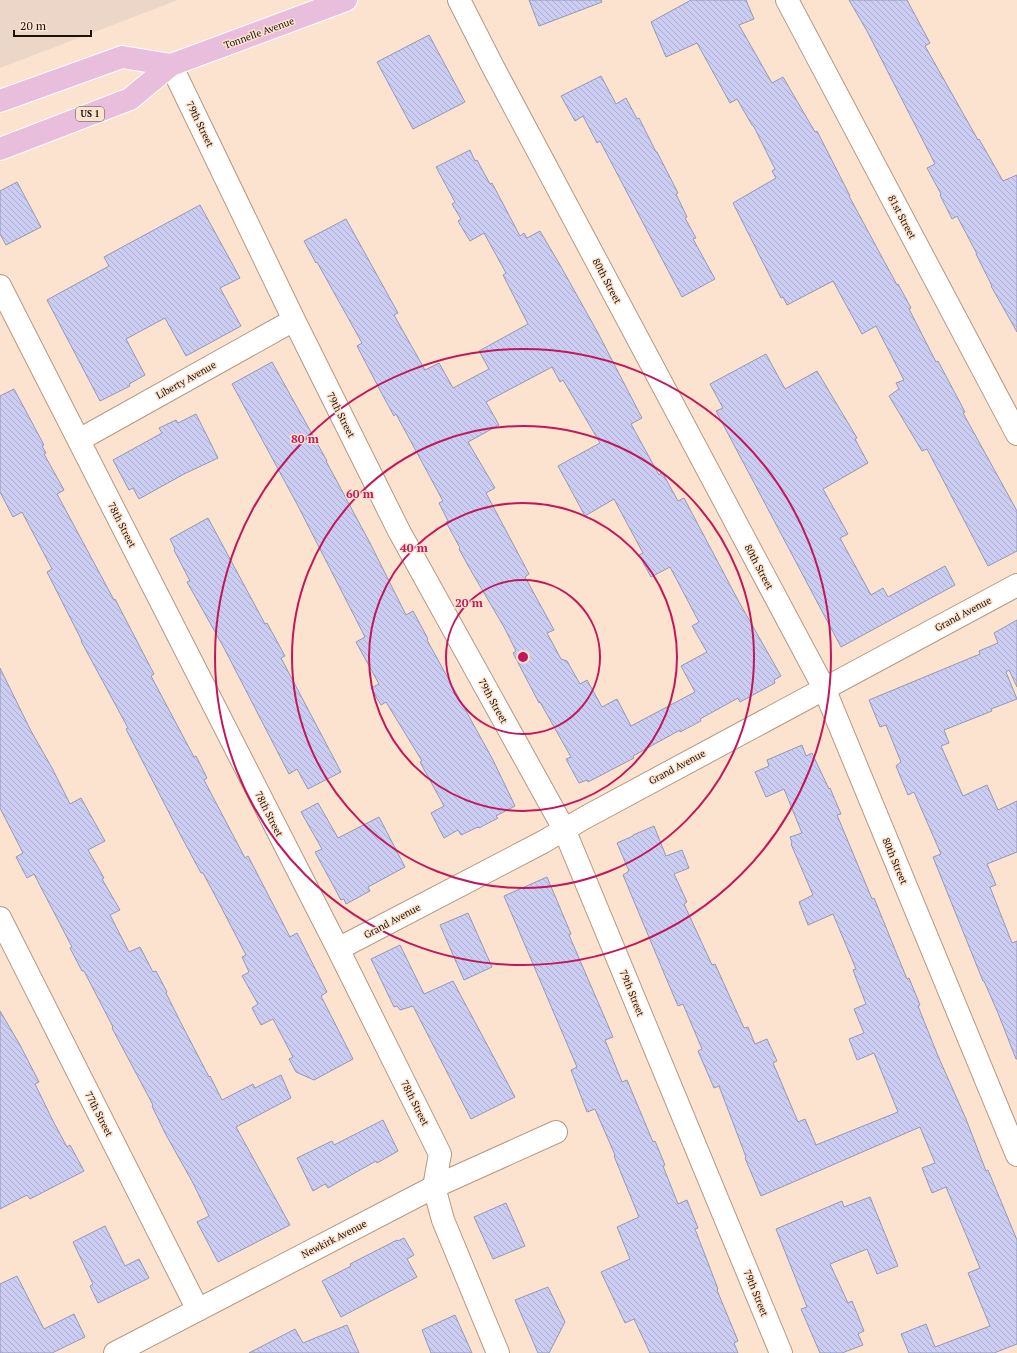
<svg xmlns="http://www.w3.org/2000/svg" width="1017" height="1353" viewBox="0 0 1017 1353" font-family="'PT Serif',serif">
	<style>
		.commercial { fill: #ebd6c8 }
		.building { fill: url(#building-back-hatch); stroke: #9597b7; fill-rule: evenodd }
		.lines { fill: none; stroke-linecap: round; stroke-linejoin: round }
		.street-casing { stroke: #b59881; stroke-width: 24 }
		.primary-casing { stroke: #fff; stroke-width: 24 }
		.street { stroke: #fff; stroke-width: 22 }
		.primary { stroke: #e9bedc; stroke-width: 22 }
		.ring { fill: none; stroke: #c2185b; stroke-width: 2 }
		.labels { text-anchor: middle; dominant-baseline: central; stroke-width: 3; stroke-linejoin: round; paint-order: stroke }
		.shield { fill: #fce3cf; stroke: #605144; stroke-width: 1 }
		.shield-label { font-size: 9px; font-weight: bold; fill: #1d1209 }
		.street-label { font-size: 10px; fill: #1d1209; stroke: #fce3cf }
		.centre { fill: #c2185b; stroke: #fce3cf; stroke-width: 2 }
		.ring-label { font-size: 12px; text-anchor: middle; font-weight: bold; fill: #c2185b; stroke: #fce3cf; stroke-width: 3; stroke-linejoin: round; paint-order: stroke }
	</style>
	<defs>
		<pattern id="building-back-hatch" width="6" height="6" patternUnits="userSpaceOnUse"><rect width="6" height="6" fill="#cbcdf3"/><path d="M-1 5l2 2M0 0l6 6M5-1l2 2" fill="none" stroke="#aeafcf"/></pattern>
	</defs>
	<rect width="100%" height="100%" fill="#fce3cf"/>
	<!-- commercial -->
	<path class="commercial" d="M 0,0 L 178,0 L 0,68 Z"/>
	<!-- building -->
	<path class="building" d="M 529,0 L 601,0 L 602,2 L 539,26 Z
		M 691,0 L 746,0 L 754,19 L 739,25 L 772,83 L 783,77 L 815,132 L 817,131 L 850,196 L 849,196 L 897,285 L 898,284 L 911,308 L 909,309 L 936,362 L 938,361 L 965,412 L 963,413 L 1017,511 L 1017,551 L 988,566 L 927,449 L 922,451 L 889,396 L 899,389 L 896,383 L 904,380 L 876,326 L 862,334 L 833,281 L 787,305 L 783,297 L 781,298 L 733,203 L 776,178 L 772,171 L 775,169 L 753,125 L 752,125 L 737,99 L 730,103 L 697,43 L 666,57 L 651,22 Z
		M 849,0 L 907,0 L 930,43 L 925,46 L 978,140 L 979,139 L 1003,181 L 1017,175 L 1017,332 L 991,286 L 992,286 L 976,254 L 977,254 L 957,216 L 952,219 L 940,195 L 941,194 L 927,168 L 935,164 L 867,31 Z
		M 429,35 L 465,102 L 413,129 L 377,62 Z
		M 601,76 L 616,104 L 626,98 L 637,119 L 639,118 L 656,152 L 657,152 L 678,193 L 676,194 L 687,217 L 685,218 L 696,238 L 693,239 L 715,279 L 682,297 L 600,141 L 597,143 L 583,116 L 575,121 L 561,96 Z
		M 470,150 L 475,161 L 477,160 L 490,184 L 492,183 L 520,236 L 524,233 L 527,238 L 540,231 L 560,265 L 598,333 L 642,418 L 631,424 L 659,475 L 662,472 L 678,501 L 684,498 L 739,602 L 781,676 L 774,680 L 775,683 L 740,702 L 738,698 L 700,719 L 701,721 L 680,732 L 680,730 L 633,756 L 634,758 L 588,782 L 587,780 L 579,783 L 566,759 L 571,757 L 540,702 L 539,703 L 513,653 L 516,651 L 504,627 L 470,569 L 459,549 L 460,548 L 446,522 L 448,521 L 439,503 L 443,501 L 396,414 L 394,416 L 382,394 L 357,346 L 362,343 L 317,262 L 316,263 L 304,241 L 346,219 L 398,313 L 394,315 L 425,370 L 439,363 L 453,388 L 489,369 L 479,351 L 528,324 L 503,275 L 506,273 L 484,233 L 470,241 L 458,221 L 461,219 L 452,204 L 455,202 L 436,167 ZM 552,367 L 560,382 L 563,380 L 600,443 L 558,466 L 585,516 L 614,499 L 643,553 L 639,555 L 651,577 L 670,567 L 699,622 L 692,626 L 707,652 L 681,666 L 695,692 L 631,726 L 617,699 L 602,707 L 587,680 L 580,684 L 567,661 L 561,659 L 547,633 L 554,630 L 525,577 L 529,574 L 486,493 L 495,488 L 468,442 L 499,425 L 486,402 Z
		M 17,182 L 41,227 L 6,245 L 0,234 L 0,191 Z
		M 200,205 L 240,278 L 220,288 L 241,326 L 186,356 L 165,318 L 126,339 L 145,375 L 129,384 L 130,386 L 100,401 L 47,300 L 109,266 L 104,257 Z
		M 766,354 L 785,389 L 817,371 L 857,438 L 855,439 L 868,463 L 823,489 L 848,534 L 840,538 L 871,595 L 883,588 L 888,597 L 945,566 L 955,585 L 841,647 L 716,411 L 723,408 L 710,384 Z
		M 272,362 L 327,461 L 326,461 L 370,543 L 406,615 L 413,611 L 428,639 L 427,640 L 493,760 L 515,806 L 496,816 L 498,818 L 479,828 L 478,827 L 461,835 L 458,830 L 444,838 L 431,813 L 444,806 L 420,762 L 422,761 L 386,702 L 381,705 L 371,688 L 379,684 L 356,642 L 365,637 L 297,504 L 232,384 Z
		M 14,389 L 44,445 L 42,446 L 46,453 L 44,454 L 64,490 L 57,494 L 114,600 L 115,599 L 154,674 L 151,676 L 194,757 L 196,756 L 207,778 L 204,780 L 245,858 L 248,856 L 290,937 L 297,933 L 327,992 L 321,996 L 353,1059 L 314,1080 L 296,1072 L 289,1059 L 293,1057 L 273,1019 L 261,1025 L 252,1008 L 258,1004 L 242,976 L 249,972 L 242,957 L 246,955 L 218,901 L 203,873 L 201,873 L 180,834 L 126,729 L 128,728 L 81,641 L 82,641 L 47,572 L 52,569 L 22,512 L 13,517 L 0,492 L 0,396 Z
		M 196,414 L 218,458 L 184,474 L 139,499 L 133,488 L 129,490 L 113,460 L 162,433 L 159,428 L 176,420 L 178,423 Z
		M 208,518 L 265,624 L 267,623 L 285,656 L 281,658 L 341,772 L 308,789 L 297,769 L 289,774 L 223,646 L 187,582 L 190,581 L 174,550 L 175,549 L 170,539 Z
		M 1017,620 L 1017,687 L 1009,670 L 1006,672 L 1017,699 L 991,709 L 992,711 L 944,730 L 949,743 L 941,746 L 963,796 L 987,785 L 998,810 L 1017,801 L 1017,852 L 987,864 L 996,885 L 990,887 L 1012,943 L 1017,941 L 1017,1059 L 1016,1059 L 998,1013 L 984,981 L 983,981 L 933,857 L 941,854 L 914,792 L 908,795 L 896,766 L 901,762 L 886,725 L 880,727 L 869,700 L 980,654 L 979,651 L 998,643 L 994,633 Z
		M 0,668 L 31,731 L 52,768 L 70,804 L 81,798 L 105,841 L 88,850 L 104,878 L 102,879 L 120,910 L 110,915 L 129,952 L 140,947 L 153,972 L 156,971 L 167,992 L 166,993 L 182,1025 L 209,1077 L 210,1076 L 222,1100 L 253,1084 L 255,1088 L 281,1075 L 291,1098 L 236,1127 L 290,1225 L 218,1262 L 197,1222 L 209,1216 L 193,1183 L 165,1133 L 152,1106 L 153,1105 L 112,1028 L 113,1027 L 84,971 L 82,971 L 70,948 L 72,947 L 34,874 L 27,878 L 16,857 L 23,853 L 0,808 Z
		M 802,745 L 806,756 L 812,753 L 829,789 L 830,788 L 841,814 L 837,815 L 872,899 L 874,898 L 907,979 L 909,978 L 920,1005 L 918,1006 L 938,1056 L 966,1119 L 986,1171 L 988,1170 L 1017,1240 L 1017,1344 L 994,1353 L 909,1353 L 901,1334 L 926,1324 L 935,1347 L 990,1326 L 968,1273 L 980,1268 L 946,1187 L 932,1193 L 922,1168 L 935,1163 L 920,1127 L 761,1196 L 745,1158 L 746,1157 L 719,1086 L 714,1088 L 698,1051 L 702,1049 L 683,1004 L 678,1006 L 669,985 L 623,875 L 629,871 L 617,843 L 633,836 L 633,835 L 654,826 L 666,856 L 682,850 L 689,868 L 674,874 L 687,902 L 684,904 L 712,965 L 715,964 L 744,1028 L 748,1027 L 755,1044 L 767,1039 L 777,1061 L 773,1063 L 798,1122 L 805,1119 L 816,1145 L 898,1112 L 874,1053 L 857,1060 L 849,1039 L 864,1033 L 854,1009 L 866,1004 L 853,970 L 856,969 L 833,914 L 808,925 L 799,902 L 813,895 L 791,844 L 792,843 L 790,837 L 802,833 L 784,789 L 766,797 L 755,772 L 769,766 L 767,760 Z
		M 318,803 L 338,838 L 379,817 L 405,867 L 368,887 L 370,891 L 346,904 L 344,899 L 341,900 L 315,852 L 322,849 L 301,812 Z
		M 547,877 L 571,934 L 569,935 L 613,1037 L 605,1040 L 622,1082 L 627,1080 L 653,1142 L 655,1141 L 665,1165 L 663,1166 L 678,1204 L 687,1200 L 698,1228 L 695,1229 L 718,1289 L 717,1290 L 738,1341 L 734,1343 L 738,1353 L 650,1353 L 634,1319 L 625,1323 L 601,1272 L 630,1259 L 617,1227 L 639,1217 L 614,1156 L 615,1155 L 595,1109 L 587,1112 L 571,1070 L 577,1067 L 504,896 Z
		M 468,913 L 492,967 L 464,980 L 440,925 Z
		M 400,945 L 424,994 L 453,981 L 515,1097 L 471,1119 L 413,1006 L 400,1010 L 397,1006 L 394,1007 L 371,959 Z
		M 0,1011 L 20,1045 L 39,1082 L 35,1084 L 53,1121 L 67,1147 L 70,1145 L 84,1171 L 30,1199 L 27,1195 L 0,1209 Z
		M 383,1120 L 398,1151 L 377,1163 L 376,1161 L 328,1188 L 325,1184 L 313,1191 L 297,1158 L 332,1141 L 334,1145 Z
		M 870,1197 L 898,1266 L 877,1274 L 867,1249 L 830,1264 L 848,1303 L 852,1301 L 864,1331 L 858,1334 L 863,1345 L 842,1353 L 820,1353 L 801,1309 L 807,1307 L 776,1229 L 842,1201 L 844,1207 Z
		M 506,1203 L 525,1246 L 493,1259 L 474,1217 Z
		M 105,1226 L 125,1266 L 139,1259 L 149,1278 L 98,1303 L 90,1286 L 93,1284 L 73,1242 Z
		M 404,1238 L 414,1255 L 407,1259 L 417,1277 L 341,1317 L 322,1281 L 351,1266 L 350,1264 L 397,1240 L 398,1241 Z
		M 17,1276 L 44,1329 L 74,1314 L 85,1337 L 52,1353 L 0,1353 L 0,1284 Z
		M 548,1287 L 565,1322 L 549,1353 L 538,1353 L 515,1300 Z
		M 455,1315 L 472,1353 L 431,1353 L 422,1330 Z
		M 347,1325 L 359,1353 L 249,1353 L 295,1329 L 303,1343 Z"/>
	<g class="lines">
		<defs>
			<path id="street" d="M 459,0 L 492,65 L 824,688 L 1017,1155
				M 787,0 L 1017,434
				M 171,65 L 294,320 L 399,531 L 564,829 L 781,1353
				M 0,286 L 338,949 L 440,1154 L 434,1187 L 443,1220 L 498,1353
				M 79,440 L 294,320
				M 0,918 L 198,1310
				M 338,949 L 543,842 L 586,817 L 1017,585
				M 115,1353 L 434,1187 L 556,1132"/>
			<path id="primary" d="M 0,101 L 122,57 L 171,65
				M 0,149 L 130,99 L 171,65 L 346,0"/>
		</defs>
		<!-- street casing -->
		<use href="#street" class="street-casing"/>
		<!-- primary casing -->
		<use href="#primary" class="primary-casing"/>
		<!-- street -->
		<use href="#street" class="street"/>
		<!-- primary -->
		<use href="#primary" class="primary"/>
	</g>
	<!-- distance rings -->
	<g class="ring">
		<circle cx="523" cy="657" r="77"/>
		<circle cx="523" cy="657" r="154"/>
		<circle cx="523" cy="657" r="231"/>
		<circle cx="523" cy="657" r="308"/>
	</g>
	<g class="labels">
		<!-- shield labels -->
		<rect class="shield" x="76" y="107" width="28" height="14" rx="3"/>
		<g class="shield-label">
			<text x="90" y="114">US 1</text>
		</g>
		<!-- street labels -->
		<g class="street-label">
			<text transform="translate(259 33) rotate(-20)">Tonnelle Avenue</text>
			<text transform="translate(200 124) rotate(64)">79th Street</text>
			<text transform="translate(902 217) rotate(62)">81st Street</text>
			<text transform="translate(607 281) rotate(62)">80th Street</text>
			<text transform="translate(186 380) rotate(-29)">Liberty Avenue</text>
			<text transform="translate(341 415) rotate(63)">79th Street</text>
			<text transform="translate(122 525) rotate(63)">78th Street</text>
			<text transform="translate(759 567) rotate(62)">80th Street</text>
			<text transform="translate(963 614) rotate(-28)">Grand Avenue</text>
			<text transform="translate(493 701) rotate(61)">79th Street</text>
			<text transform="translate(677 767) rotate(-28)">Grand Avenue</text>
			<text transform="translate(269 814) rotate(63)">78th Street</text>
			<text transform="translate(895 861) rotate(67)">80th Street</text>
			<text transform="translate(392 921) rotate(-28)">Grand Avenue</text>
			<text transform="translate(632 993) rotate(68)">79th Street</text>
			<text transform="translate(415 1103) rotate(63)">78th Street</text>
			<text transform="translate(99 1114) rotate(63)">77th Street</text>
			<text transform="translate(334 1239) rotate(-27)">Newkirk Avenue</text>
			<text transform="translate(756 1293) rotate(68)">79th Street</text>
		</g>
	</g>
	<circle cx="523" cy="657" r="6" class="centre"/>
	<g class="ring-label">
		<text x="305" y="443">80 m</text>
		<text x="360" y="498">60 m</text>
		<text x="414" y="552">40 m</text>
		<text x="469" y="607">20 m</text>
	</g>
	<!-- scale -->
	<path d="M14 30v6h77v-6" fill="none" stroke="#1d1209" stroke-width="2"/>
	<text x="20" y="30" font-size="12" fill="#1d1209" stroke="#fce3cf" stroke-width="3" paint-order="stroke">20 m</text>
</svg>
